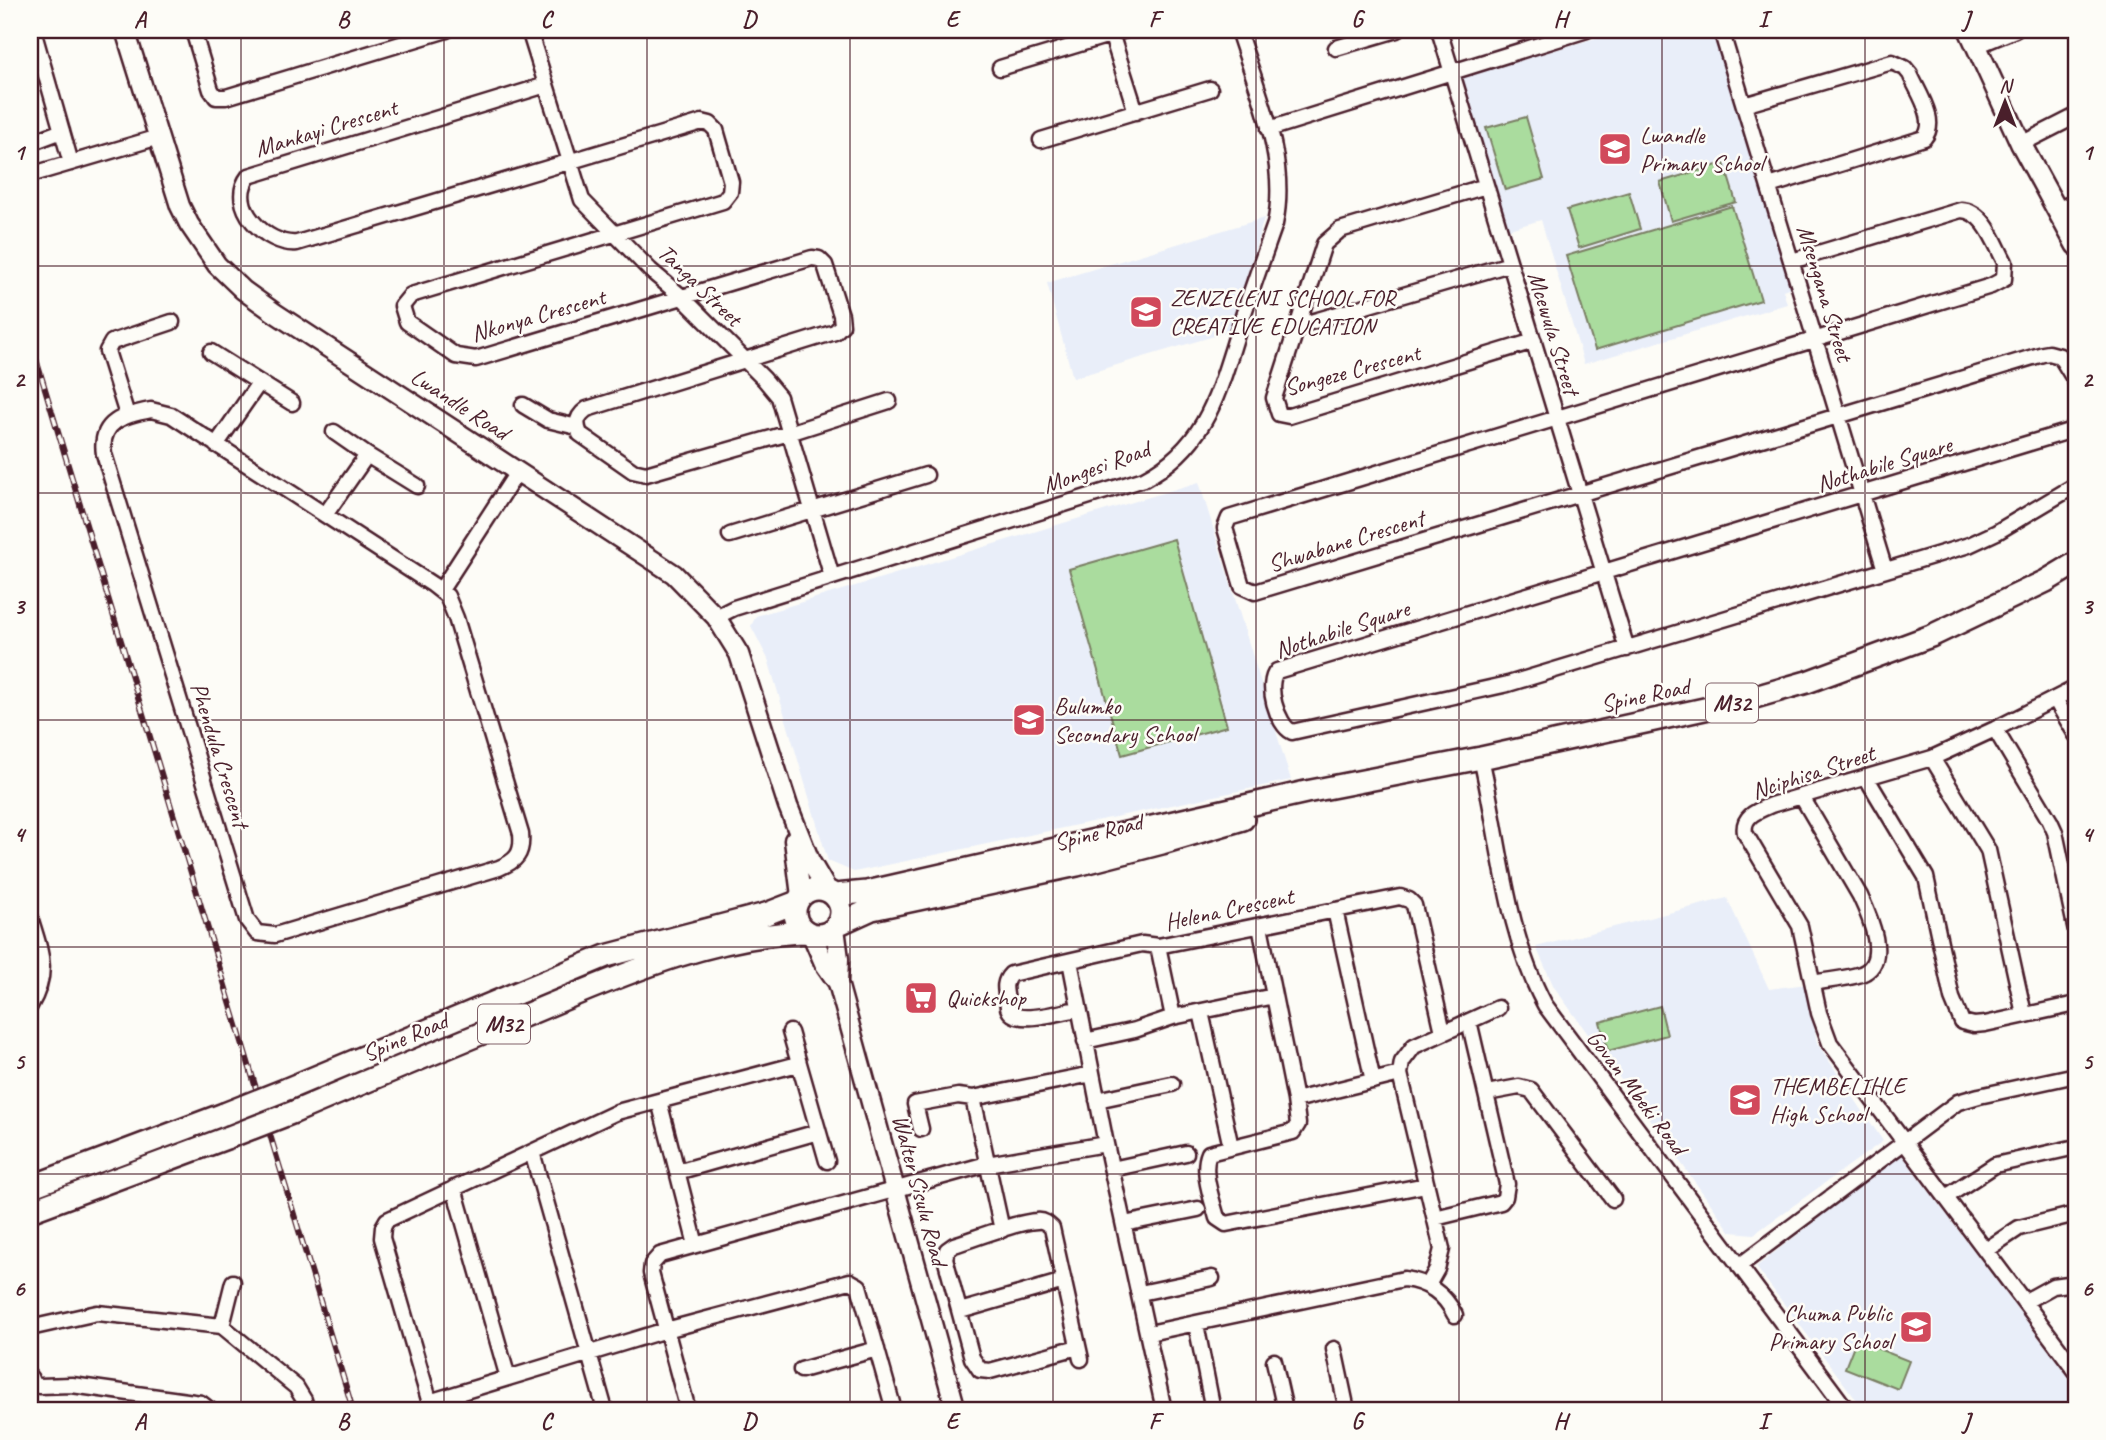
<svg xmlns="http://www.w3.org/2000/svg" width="2106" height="1440" viewBox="0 0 2106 1440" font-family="Caveat,sans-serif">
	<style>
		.built { fill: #e9eef9 }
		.park { fill: #aadc9e; stroke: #7a7e64; stroke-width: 2 }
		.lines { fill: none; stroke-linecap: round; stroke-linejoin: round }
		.minor-casing { stroke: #4a1f2b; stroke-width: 19 }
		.tertiary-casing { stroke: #4a1f2b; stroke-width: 23 }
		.secondary-casing { stroke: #4a1f2b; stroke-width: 24 }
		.primary-casing { stroke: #4a1f2b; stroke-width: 26 }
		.minor { stroke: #fdfcf7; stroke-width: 14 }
		.tertiary { stroke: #fdfcf7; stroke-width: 18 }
		.secondary { stroke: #fdfcf7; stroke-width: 19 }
		.primary { stroke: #fdfcf7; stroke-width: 21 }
		.rail-casing { stroke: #4a1f2b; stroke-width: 6 }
		.rail { stroke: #fdfcf7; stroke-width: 3.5; stroke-dasharray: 10; stroke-linecap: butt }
		.primary-bridge-casing { stroke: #4a1f2b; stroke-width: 26; stroke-linecap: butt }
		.primary-bridge { stroke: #fdfcf7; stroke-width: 21 }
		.grid { fill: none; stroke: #4a1f2b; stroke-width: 2; stroke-opacity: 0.55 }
		.labels { text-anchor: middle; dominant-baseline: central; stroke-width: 5; stroke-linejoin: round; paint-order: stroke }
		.shield { fill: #fdfcf7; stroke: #806168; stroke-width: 2 }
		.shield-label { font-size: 23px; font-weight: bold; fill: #4a1f2b }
		.street-label { font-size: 24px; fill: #4a1f2b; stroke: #fdfcf7 }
		.poi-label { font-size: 24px; fill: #4a1f2b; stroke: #fdfcf7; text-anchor: start }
		.neatline { fill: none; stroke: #4a1f2b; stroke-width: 2.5 }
		.grid-label { font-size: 23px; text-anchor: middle; font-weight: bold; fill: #4a1f2b }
	</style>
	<rect width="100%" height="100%" fill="#fdfcf7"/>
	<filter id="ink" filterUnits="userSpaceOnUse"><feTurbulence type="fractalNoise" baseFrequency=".0143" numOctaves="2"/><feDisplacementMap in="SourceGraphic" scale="14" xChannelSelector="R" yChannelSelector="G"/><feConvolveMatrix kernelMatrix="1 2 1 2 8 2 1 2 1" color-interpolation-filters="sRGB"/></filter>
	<g filter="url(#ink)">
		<!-- built -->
		<path class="built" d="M 1623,30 L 1714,30 L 1791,287 L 1783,290 L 1787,304 L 1584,364 L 1541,220 L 1506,230 L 1460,78 Z
			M 1264,218 L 1231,331 L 1073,378 L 1047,283 Z
			M 1199,482 L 1291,780 L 854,872 L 828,861 L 768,659 L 751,626 L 756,616 Z
			M 1727,898 L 1769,989 L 1807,984 L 1817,1043 L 1883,1141 L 1754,1234 L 1731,1232 L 1554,987 L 1536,947 Z
			M 1901,1154 L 2076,1387 L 2076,1410 L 1864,1410 L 1756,1267 Z"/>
		<!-- park -->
		<path class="park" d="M 1526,117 L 1544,179 L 1505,190 L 1486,128 Z
			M 1724,163 L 1736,202 L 1671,221 L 1660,182 Z
			M 1629,192 L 1640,229 L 1579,248 L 1567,210 Z
			M 1732,206 L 1761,300 L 1595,350 L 1566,256 Z
			M 1174,539 L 1227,726 L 1122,755 L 1069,569 Z
			M 1660,1006 L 1667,1035 L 1608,1051 L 1600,1022 Z
			M 1856,1340 L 1909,1361 L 1898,1389 L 1845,1368 Z"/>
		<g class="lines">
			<defs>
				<path id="minor" d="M 33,30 L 71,163
					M 196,30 L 195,37 L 211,90 L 216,97 L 226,97 L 447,30
					M 529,30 L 582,200 L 650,270 L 682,297 L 764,379 L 779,397 L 832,577
					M 1110,30 L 1136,112
					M 1439,30 L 1627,649
					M 1721,30 L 1885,570
					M 1976,46 L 2015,30
					M 1336,48 L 1397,30
					M 1000,68 L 1126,30
					M 546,85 L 249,176 C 226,205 266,246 297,243 L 702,122 L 710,124 L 716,130 L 731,182 L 730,192 L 723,201 L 411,295 L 402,306 L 407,322 L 456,356 L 476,359 L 812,258 L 819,259 L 825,265 L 841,315 L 842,325 L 835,332 L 587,409 C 577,416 575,423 580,434 L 633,471 L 646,474 L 789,433 L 889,401
					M 1744,105 L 1892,62 L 1905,68 L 1910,74 C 1917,91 1939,121 1924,138 L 1769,186
					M 1269,129 L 1587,30
					M 1041,140 L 1210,89
					M 30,143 L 62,131
					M 2021,144 L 2076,116
					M 30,175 L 159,137
					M 1486,186 L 1340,230 L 1324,244 L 1274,398 L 1279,414 L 1289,416 L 1534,341
					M 2057,210 L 2076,201
					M 1792,261 L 1961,210 C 1985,211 1995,244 2005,262 L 2004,279 L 1991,286 L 1229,518 L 1225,528 L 1242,586 L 1255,592 L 2043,354 L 2049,353 L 2060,356 L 2076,382
					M 1297,326 L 1510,264
					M 211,352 L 292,403
					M 523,405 L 548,420 L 577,427
					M 151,410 L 171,415 L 433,585 L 447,596 L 456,618 L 521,834 C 523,854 516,861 499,868 L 275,935 L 257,933 L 247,920 L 104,454 C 99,421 124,415 151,410 Z
					M 127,415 L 107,351 L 112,342 L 172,322
					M 2076,429 L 1277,671 C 1265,684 1277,725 1292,732 L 1508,684 L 1969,545 L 1997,532 L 2076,485
					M 334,432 L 367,455 L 417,486
					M 216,445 L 259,383
					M 325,515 L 367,455
					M 730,535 L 926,475
					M 441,590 L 518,471
					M 716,617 L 734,608 L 1144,479 C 1209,445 1219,389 1240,325 C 1251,291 1263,258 1275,224 C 1289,159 1257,91 1238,30
					M 2076,688 L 1995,729 L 1932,758 L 1771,805 C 1757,811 1742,816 1745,833 L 1800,926 L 1819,1013 L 1830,1043 L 2076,1371
					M 2055,699 L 2076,735
					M 1995,729 L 2050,821 L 2055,832 L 2076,931
					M 1481,758 C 1500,839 1505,931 1545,1005 L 1847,1410
					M 1932,758 L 1988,850 L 2024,1014
					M 1866,777 L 1926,877 L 1952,998 L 1962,1022 L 1974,1025 L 1985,1024 L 2076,1004
					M 1802,797 L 1860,896 C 1869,915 1891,963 1861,974 C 1846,979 1828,980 1813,983
					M 1335,910 L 1373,1081
					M 30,917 C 41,953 50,972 30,1006
					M 1260,926 L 1295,1100
					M 1070,961 L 1106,1144 L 1164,1410
					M 1274,996 L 1173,1017 L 1158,946 L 1400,897 L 1409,900 L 1414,905 L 1443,1032
					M 1078,1009 C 1064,1011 1017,1026 1009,1010 C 1007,1007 1008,1003 1007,1000 C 1005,989 1003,982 1011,974 L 1142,944 L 1158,946
					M 1201,1012 L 1231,1147
					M 790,1032 L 827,1161
					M 1085,1041 L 1135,1030 L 1173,1017
					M 1400,1074 L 1295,1100 L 1298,1124 L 1293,1132 L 1209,1153 C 1201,1171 1212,1199 1217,1218 L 1226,1224 L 1426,1185
					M 1487,1093 L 1519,1087 L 1531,1090 L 1613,1199
					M 973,1098 L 1002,1230
					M 1097,1100 L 1172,1084
					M 659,1101 L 696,1245
					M 921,1129 L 915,1104 L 958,1096 L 973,1098 L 1092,1074
					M 532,1152 L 605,1410
					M 1112,1169 L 1186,1153
					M 677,1172 L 818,1132
					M 454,1188 L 508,1378
					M 1946,1197 L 1995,1165 L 2076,1147
					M 1435,1218 L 1501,1202 L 1505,1197 L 1507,1184 L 1469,1021
					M 1124,1224 L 1198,1209
					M 1986,1250 L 2019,1228 L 2076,1214
					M 1739,1266 L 1958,1102 L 1979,1096 L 2076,1075
					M 1428,1285 L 1437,1269 L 1442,1249 L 1400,1074 L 1402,1062 L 1414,1046 L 1498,1008
					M 1140,1293 L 1212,1278
					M 2024,1302 L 2053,1286 L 2076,1283
					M 960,1311 L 1064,1281
					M 1196,1324 L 1213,1410
					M 222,1326 L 233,1282
					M 30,1328 L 97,1313 L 222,1326 L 296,1387 L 304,1400 L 307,1410
					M 1149,1333 L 1404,1279 C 1428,1282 1444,1293 1455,1315
					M 1078,1347 L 990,1371 L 980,1370 L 972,1358 L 945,1258 L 947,1250 L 954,1245 C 976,1238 1016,1222 1037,1221 C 1044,1220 1048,1224 1052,1228 L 1081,1359
					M 1334,1349 L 1347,1410
					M 1274,1361 L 1285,1410
					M 801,1370 L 877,1349
					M 30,1377 L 33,1384 L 39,1386 L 72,1385 L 201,1403 L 210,1410
					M 429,1402 L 666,1330 L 850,1281 L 859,1286 L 894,1410
					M 432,1410 L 382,1238 L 383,1227 L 387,1220 L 617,1112 L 798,1064
					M 688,1410 L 651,1273 L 652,1264 L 660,1255 L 987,1164 L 1106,1144"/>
				<path id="tertiary" d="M 125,30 L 180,206 L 189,224 L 217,265 L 243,290 L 275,313 L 674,574 L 716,617 L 739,654 L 788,806 L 810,861 L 827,890
					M 794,840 L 801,896
					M 835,928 L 839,959 L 838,983
					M 812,935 L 824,963 L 838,983 L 956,1410"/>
				<path id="secondary" d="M 1969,30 L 2021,144 L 2076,245"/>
				<path id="primary" d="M795 912a23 23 0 1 1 46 0a23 23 0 1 1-46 0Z
					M 835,895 L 867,892 L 1306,792 L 1481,758 L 1741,701 L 1807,682 L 1931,636 L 2046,581 L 2076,563
					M 839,924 L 872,909 L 1077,865 L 1162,843 L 1243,819
					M 287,1089 L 606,956 L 766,914 L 797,902
					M 294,1112 C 371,1079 448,1047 526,1015 C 615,978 708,935 806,932
					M 30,1187 L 224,1114
					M 30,1211 L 229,1137"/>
			</defs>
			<!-- minor casing -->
			<use href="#minor" class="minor-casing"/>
			<!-- tertiary casing -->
			<use href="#tertiary" class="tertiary-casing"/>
			<!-- secondary casing -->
			<use href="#secondary" class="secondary-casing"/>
			<!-- primary casing -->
			<use href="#primary" class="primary-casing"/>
			<!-- minor -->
			<use href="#minor" class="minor"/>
			<!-- tertiary -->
			<use href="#tertiary" class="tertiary"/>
			<!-- secondary -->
			<use href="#secondary" class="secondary"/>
			<!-- primary -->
			<use href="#primary" class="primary"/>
			<defs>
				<path id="rail" d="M 30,339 L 353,1410"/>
			</defs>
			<!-- rail casing -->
			<use href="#rail" class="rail-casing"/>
			<!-- rail -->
			<use href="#rail" class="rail"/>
			<defs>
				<path id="primary-bridge" d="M 224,1114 L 287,1089
					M 229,1137 L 294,1112"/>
			</defs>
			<!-- primary-bridge casing -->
			<use href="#primary-bridge" class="primary-bridge-casing"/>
			<!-- primary-bridge -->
			<use href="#primary-bridge" class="primary-bridge"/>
		</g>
	</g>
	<!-- grid -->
	<path class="grid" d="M 241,30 L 241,1410M 444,30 L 444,1410M 647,30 L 647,1410M 850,30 L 850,1410M 1053,30 L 1053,1410M 1256,30 L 1256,1410M 1459,30 L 1459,1410M 1662,30 L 1662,1410M 1865,30 L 1865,1410M 30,266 L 2076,266M 30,493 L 2076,493M 30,720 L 2076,720M 30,947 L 2076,947M 30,1174 L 2076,1174"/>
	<!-- icons -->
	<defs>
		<symbol id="school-square" viewBox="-11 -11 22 22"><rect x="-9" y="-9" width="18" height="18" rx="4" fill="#d1495b" stroke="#fdfcf7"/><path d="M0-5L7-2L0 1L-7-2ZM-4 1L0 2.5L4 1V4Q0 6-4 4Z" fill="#fff"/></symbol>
		<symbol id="supermarket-square" viewBox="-11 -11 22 22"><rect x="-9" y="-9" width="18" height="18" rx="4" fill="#d1495b" stroke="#fdfcf7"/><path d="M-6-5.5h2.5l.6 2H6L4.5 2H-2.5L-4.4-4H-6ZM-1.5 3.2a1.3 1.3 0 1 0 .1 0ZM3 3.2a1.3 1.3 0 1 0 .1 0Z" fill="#fff"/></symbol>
	</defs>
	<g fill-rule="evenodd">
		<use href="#school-square" x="1596" y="130" width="38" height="38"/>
		<use href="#school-square" x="1127" y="293" width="38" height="38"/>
		<use href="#school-square" x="1010" y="701" width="38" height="38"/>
		<use href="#supermarket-square" x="902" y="979" width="38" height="38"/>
		<use href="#school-square" x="1726" y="1081" width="38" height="38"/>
		<use href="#school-square" x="1897" y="1308" width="38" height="38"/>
	</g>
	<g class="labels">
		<!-- shield labels -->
		<g class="shield">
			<rect x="1706" y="683.5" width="52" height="39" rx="5"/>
			<rect x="478" y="1004.5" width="52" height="39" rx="5"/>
		</g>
		<g class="shield-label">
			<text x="1732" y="703">M32</text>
			<text x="504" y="1024">M32</text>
		</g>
		<!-- street labels -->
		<g class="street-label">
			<text transform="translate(326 128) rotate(-17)">Mankayi Crescent</text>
			<text transform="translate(700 285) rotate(44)">Tanga Street</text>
			<text transform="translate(1825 293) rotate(73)">Msengana Street</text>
			<text transform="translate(538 315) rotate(-16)">Nkonya Crescent</text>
			<text transform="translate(1554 333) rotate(73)">Mcewula Street</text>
			<text transform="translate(1352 370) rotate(-15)">Songeze Crescent</text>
			<text transform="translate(460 404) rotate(33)">Lwandle Road</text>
			<text transform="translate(1884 464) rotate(-17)">Nothabile Square</text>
			<text transform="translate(1096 467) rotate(-20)">Mongesi Road</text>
			<text transform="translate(1346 541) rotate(-17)">Shwabane Crescent</text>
			<text transform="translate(1342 629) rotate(-18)">Nothabile Square</text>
			<text transform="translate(1645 695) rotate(-12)">Spine Road</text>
			<text transform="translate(220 755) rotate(73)">Phendula Crescent</text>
			<text transform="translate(1813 772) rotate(-18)">Nciphisa Street</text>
			<text transform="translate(1098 832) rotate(-14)">Spine Road</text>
			<text transform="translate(1229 909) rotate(-12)">Helena Crescent</text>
			<text transform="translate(405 1037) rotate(-23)">Spine Road</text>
			<text transform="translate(1637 1092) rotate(53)">Govan Mbeki Road</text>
			<text transform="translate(920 1190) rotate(75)">Walter Sisulu Road</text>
		</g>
		<!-- poi labels -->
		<g class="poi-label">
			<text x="1640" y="135">Lwandle<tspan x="1640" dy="28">Primary School</tspan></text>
			<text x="1170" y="298">ZENZELENI SCHOOL FOR<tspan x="1170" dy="28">CREATIVE EDUCATION</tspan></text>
			<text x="1054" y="706">Bulumko<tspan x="1054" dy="28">Secondary School</tspan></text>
			<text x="946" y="998">Quickshop</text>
			<text x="1770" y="1086">THEMBELIHLE<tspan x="1770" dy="28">High School</tspan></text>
			<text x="1892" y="1313" text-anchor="end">Chuma Public<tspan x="1892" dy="28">Primary School</tspan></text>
		</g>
	</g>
	<!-- margin -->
	<rect width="2106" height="1440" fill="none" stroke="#fdfcf7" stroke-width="77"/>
	<!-- north arrow -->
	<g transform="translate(2005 102)" stroke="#fdfcf7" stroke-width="5" paint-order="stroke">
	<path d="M0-5L12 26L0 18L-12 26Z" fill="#4a1f2b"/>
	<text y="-10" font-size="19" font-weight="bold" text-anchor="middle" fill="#4a1f2b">N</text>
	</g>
	<rect x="38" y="38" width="2030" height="1364" class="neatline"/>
	<g class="grid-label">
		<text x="140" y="27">A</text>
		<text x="343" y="27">B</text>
		<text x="546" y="27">C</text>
		<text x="749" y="27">D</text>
		<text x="952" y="27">E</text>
		<text x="1154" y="27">F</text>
		<text x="1357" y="27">G</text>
		<text x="1560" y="27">H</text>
		<text x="1763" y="27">I</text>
		<text x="1966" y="27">J</text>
		<text x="19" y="160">1</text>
		<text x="2087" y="160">1</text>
		<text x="19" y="387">2</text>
		<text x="2087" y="387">2</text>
		<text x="19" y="614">3</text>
		<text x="2087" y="614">3</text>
		<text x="19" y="842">4</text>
		<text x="2087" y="842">4</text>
		<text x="19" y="1069">5</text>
		<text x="2087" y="1069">5</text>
		<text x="19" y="1296">6</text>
		<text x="2087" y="1296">6</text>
		<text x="140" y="1429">A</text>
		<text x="343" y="1429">B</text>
		<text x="546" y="1429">C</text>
		<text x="749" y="1429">D</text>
		<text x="952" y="1429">E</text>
		<text x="1154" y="1429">F</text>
		<text x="1357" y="1429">G</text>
		<text x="1560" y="1429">H</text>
		<text x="1763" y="1429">I</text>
		<text x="1966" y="1429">J</text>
	</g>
</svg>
